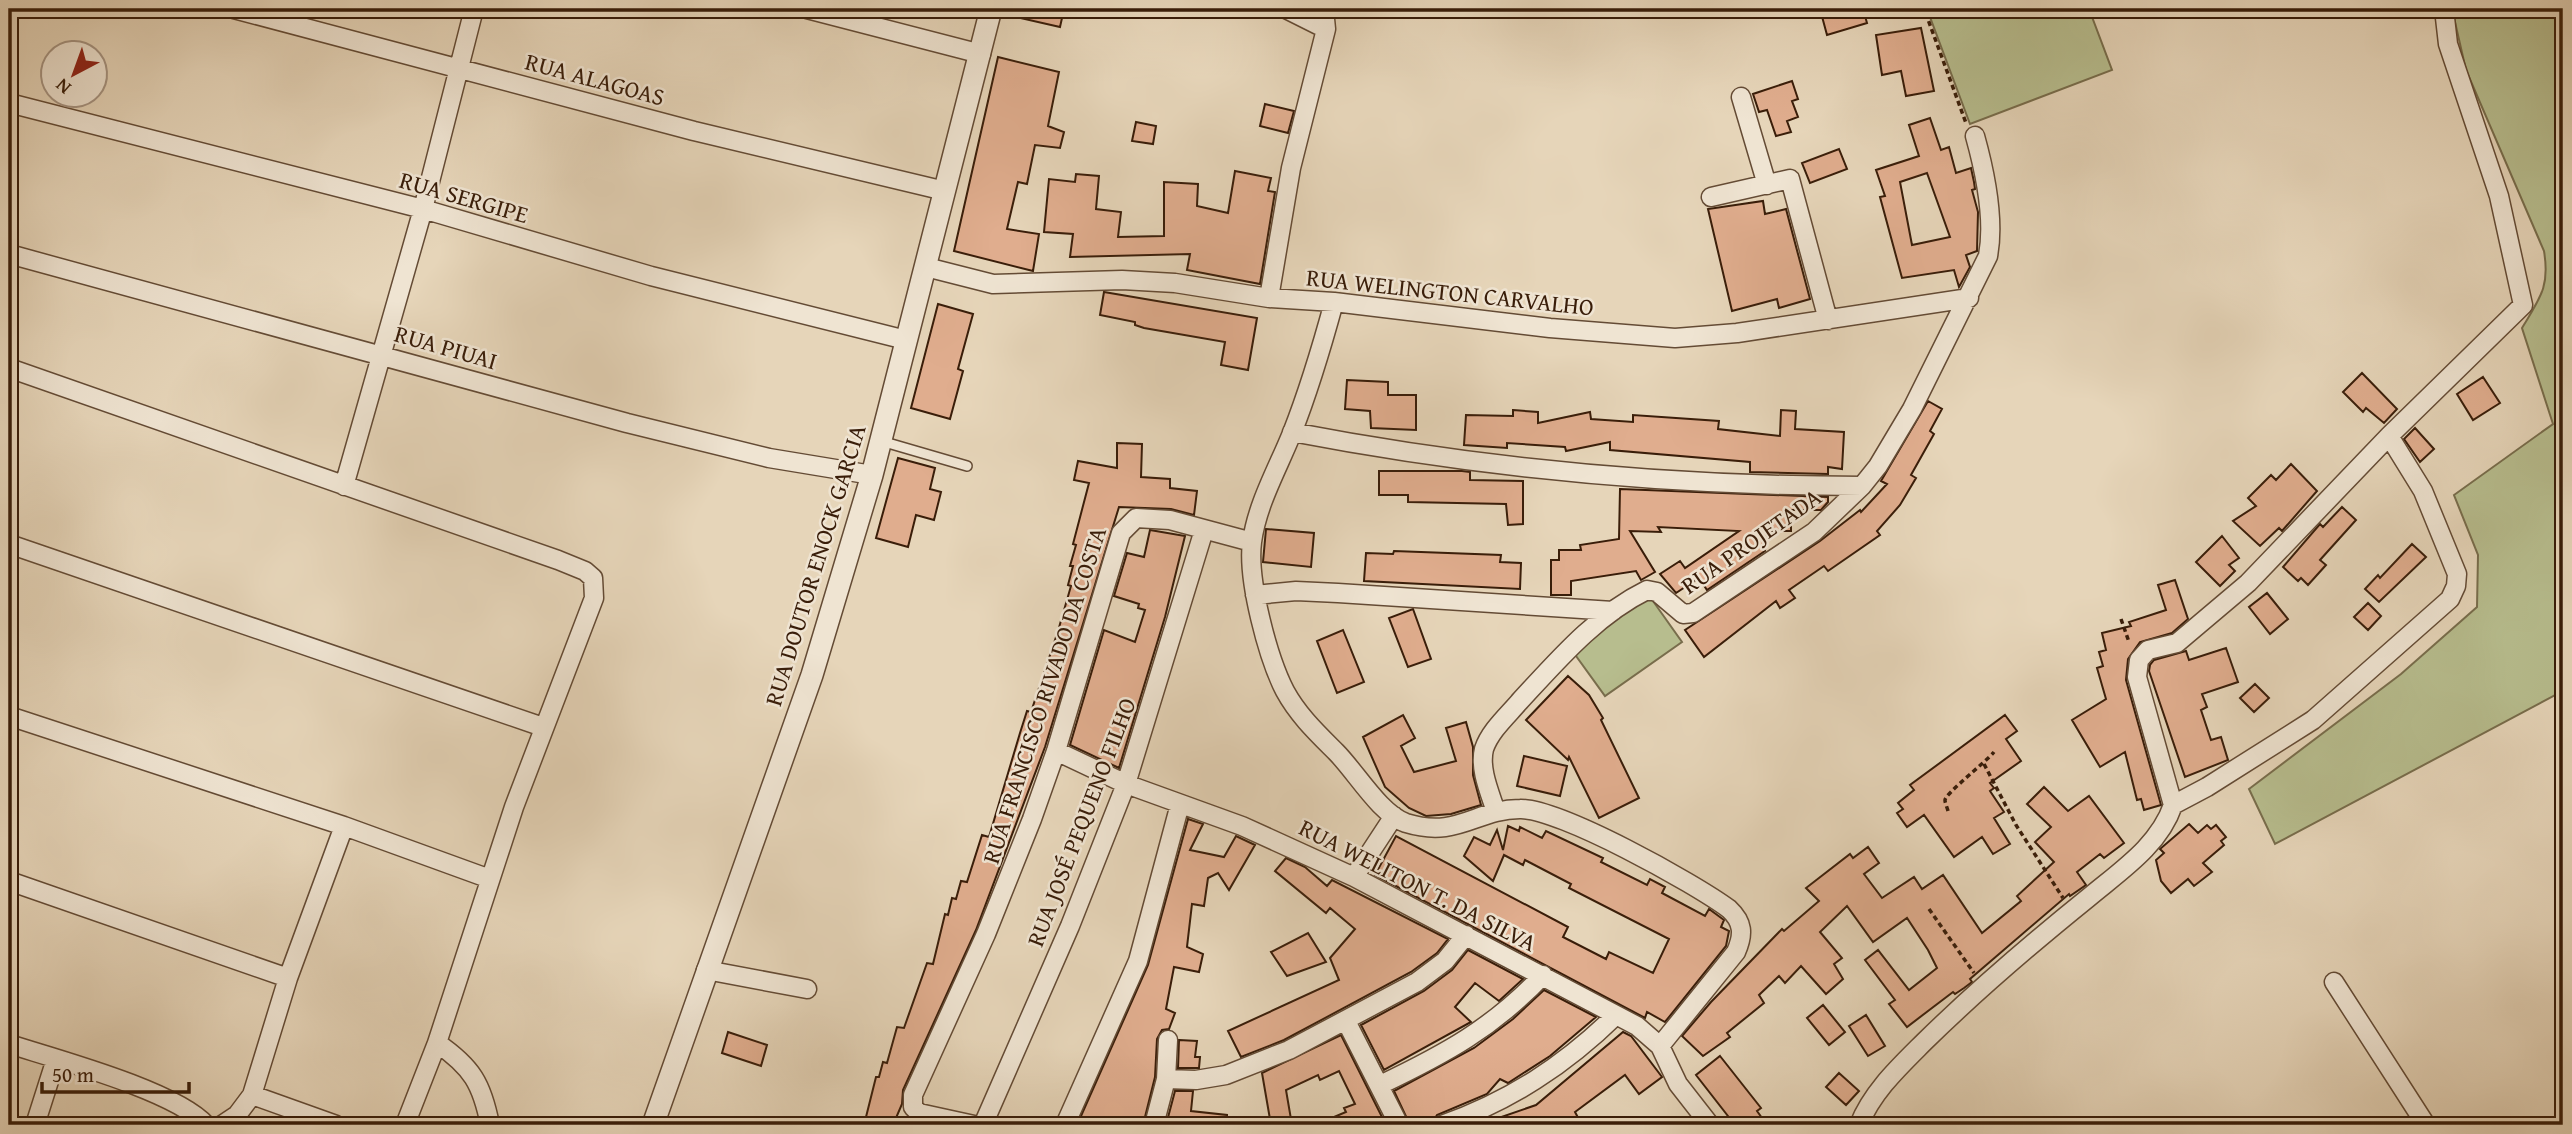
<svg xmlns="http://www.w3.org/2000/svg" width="2572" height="1134" viewBox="0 0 2572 1134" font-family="'Gentium Book Plus',serif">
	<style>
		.green { fill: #b7bd8e; stroke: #786d4c; stroke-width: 2 }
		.building { fill: #e0ad8e; stroke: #391d09; stroke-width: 2; fill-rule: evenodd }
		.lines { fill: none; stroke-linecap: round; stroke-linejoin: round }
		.service-casing { stroke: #644b35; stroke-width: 12 }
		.minor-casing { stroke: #644b35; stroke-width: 21 }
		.tertiary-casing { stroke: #644b35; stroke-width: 24 }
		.path { stroke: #391d09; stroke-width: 3.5; stroke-dasharray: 5 3.5; stroke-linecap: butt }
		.service { stroke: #efe4d2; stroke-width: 9 }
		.minor { stroke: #efe4d2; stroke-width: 18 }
		.tertiary { stroke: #efe4d2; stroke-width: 21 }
		.labels { text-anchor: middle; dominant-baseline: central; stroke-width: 5; stroke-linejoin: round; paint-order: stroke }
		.street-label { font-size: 24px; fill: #391d09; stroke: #efe4d2 }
	</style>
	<rect width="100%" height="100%" fill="#e6d5b9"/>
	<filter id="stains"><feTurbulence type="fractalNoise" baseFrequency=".00286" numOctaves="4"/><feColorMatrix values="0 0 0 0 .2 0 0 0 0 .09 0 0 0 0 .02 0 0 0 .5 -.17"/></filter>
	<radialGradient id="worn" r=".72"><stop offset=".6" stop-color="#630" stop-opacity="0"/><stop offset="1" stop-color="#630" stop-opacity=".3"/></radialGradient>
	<!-- green -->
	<path class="green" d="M 1927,9 L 2089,9 L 2112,70 L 1970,124 Z
		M 2452,9 L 2563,9 L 2563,691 L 2275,844 L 2249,789 L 2401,674 L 2477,607 L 2478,555 L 2454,495 L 2553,424 L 2522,328 C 2540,298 2550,287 2544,251 L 2466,70 Z
		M 1648,594 L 1682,642 L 1605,696 L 1571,649 Z"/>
	<!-- building -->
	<path class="building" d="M 1007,9 L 1064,9 L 1060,27 L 1007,15 Z
		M 1820,9 L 1863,9 L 1867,23 L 1827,35 Z
		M 1921,28 L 1934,91 L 1906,96 L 1901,71 L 1882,75 L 1876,35 Z
		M 998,57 L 1059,72 L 1048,126 L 1064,132 L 1060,148 L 1035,145 L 1027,184 L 1018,182 L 1007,229 L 1039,234 L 1033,271 L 954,251 Z
		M 1792,81 L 1798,99 L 1792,101 L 1798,117 L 1787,121 L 1791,132 L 1776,136 L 1767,110 L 1759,112 L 1753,94 Z
		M 1265,104 L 1294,111 L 1288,133 L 1260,126 Z
		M 1930,118 L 1941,150 L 1949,147 L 1956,173 L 1971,168 L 1974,182 L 1975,189 L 1972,190 L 1978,212 L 1977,251 L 1966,255 L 1970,267 L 1959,287 L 1954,270 L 1902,278 L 1880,197 L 1885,196 L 1876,170 L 1919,156 L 1909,125 ZM 1927,173 L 1950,237 L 1912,245 L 1900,182 Z
		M 1136,122 L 1156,126 L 1153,144 L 1132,141 Z
		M 1839,149 L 1847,169 L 1810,183 L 1802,163 Z
		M 1235,171 L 1271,178 L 1268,191 L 1275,192 L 1260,284 L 1187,270 L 1190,254 L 1070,257 L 1073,234 L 1044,232 L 1049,179 L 1075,182 L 1076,174 L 1099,176 L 1096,209 L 1121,212 L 1118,237 L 1164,236 L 1164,182 L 1198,184 L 1197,206 L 1228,213 Z
		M 1763,201 L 1765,214 L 1786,209 L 1810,299 L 1779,308 L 1777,299 L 1732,311 L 1708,209 Z
		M 1104,292 L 1257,318 L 1248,370 L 1221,365 L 1225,342 L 1144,328 L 1135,325 L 1135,322 L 1100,315 Z
		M 938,304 L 973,314 L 958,369 L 963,371 L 950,419 L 911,408 Z
		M 2362,373 L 2397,409 L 2384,423 L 2366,408 L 2363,412 L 2343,392 Z
		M 2483,377 L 2500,403 L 2473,420 L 2457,394 Z
		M 1347,380 L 1388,382 L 1388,395 L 1416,395 L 1416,430 L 1371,428 L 1370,411 L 1345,409 Z
		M 1928,401 L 1942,409 L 1930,431 L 1934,434 L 1911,475 L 1916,478 L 1900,505 L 1877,531 L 1880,535 L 1828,571 L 1824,566 L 1789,590 L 1795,598 L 1780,608 L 1776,601 L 1704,657 L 1685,630 L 1820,541 L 1860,510 L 1861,512 L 1887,484 L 1881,481 Z
		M 1513,410 L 1538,412 L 1538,423 L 1590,412 L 1591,419 L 1633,422 L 1633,415 L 1719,421 L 1718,429 L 1780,436 L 1781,410 L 1796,411 L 1795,429 L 1844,432 L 1842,469 L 1828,467 L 1828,474 L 1750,472 L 1750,462 L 1610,450 L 1610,442 L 1566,451 L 1565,447 L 1507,443 L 1507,448 L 1464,445 L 1466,415 L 1513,416 Z
		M 2415,428 L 2434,449 L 2420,462 L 2404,439 Z
		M 1117,443 L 1142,444 L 1141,477 L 1170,479 L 1170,488 L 1197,491 L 1194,515 L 1171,509 L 1119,507 L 1045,747 L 976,930 L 903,1090 L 902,1104 L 893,1125 L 864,1125 L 876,1077 L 879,1077 L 883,1062 L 887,1063 L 897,1027 L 904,1028 L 927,963 L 933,964 L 945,914 L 948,915 L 952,898 L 956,899 L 961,881 L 967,882 L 982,835 L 989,837 L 1020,733 L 1027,711 L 1031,712 L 1058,631 L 1071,586 L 1068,585 L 1073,566 L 1070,566 L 1076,545 L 1073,544 L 1089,483 L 1074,480 L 1078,461 L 1117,468 Z
		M 898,458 L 935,468 L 930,489 L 941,492 L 934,520 L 916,515 L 908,547 L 876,538 Z
		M 2291,464 L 2317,491 L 2282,531 L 2279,528 L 2260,546 L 2233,521 L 2256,506 L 2248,498 L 2271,475 L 2276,480 Z
		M 1379,471 L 1462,471 L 1470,472 L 1470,480 L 1523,481 L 1523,524 L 1508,525 L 1506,504 L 1408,502 L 1408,495 L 1379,495 Z
		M 1620,489 L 1828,497 L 1828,502 L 1821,510 L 1791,510 L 1791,531 L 1767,531 L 1765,551 L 1707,590 L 1699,578 L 1676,593 L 1660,574 L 1680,561 L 1685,568 L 1739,531 L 1658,527 L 1661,532 L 1630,531 L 1655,572 L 1641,580 L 1636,571 L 1571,581 L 1571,595 L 1551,595 L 1551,560 L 1559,560 L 1559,550 L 1581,550 L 1580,545 L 1619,539 Z
		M 2342,507 L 2356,520 L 2320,560 L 2326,565 L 2308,585 L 2301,578 L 2298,581 L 2283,567 L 2320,524 L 2323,527 Z
		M 1266,529 L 1314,533 L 1311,567 L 1263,562 Z
		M 1150,530 L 1185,536 L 1165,617 L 1119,768 L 1070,745 L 1104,630 L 1135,642 L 1145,610 L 1138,608 L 1139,604 L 1114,596 L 1127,553 L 1144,557 Z
		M 2222,536 L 2239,558 L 2229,565 L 2235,571 L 2220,586 L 2196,562 Z
		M 2412,544 L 2426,557 L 2379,602 L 2365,589 L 2378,575 L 2380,578 Z
		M 1394,551 L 1501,555 L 1500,562 L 1521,563 L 1520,589 L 1364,581 L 1366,553 L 1393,554 Z
		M 2175,580 L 2188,619 L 2172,633 L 2140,642 L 2128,659 L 2126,680 L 2161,805 L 2144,810 L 2141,799 L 2137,800 L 2125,752 L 2100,767 L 2072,720 L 2106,699 L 2097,668 L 2103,666 L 2099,652 L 2106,650 L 2102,633 L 2131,626 L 2129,622 L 2166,610 L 2158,585 Z
		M 2267,593 L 2288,619 L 2270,634 L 2249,607 Z
		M 2368,603 L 2381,616 L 2368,630 L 2354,617 Z
		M 1413,609 L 1431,659 L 1408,667 L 1389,618 Z
		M 1343,630 L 1364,682 L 1337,693 L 1317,641 Z
		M 2226,648 L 2238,682 L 2202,694 L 2207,707 L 2201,710 L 2211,740 L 2221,737 L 2228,760 L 2185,777 L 2149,671 L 2150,665 L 2154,660 L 2186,651 L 2189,660 Z
		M 1568,676 L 1589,695 L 1603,718 L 1601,720 L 1639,798 L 1599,818 L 1569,757 L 1568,760 L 1526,720 Z
		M 2255,684 L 2269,698 L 2254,712 L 2240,698 Z
		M 1403,715 L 1415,738 L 1401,746 L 1414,772 L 1456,761 L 1446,728 L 1466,722 L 1473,747 L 1473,775 L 1481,805 L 1451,814 L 1426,816 L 1409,808 L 1385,787 L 1363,737 Z
		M 2005,715 L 2017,731 L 2006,739 L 2021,761 L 1990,783 L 1994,788 L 1990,791 L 2004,812 L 1994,818 L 2010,844 L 1993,854 L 1982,837 L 1954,857 L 1924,815 L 1907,827 L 1897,813 L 1903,809 L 1898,803 L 1914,790 L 1910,785 Z
		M 1524,756 L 1567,766 L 1560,796 L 1517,786 Z
		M 2044,787 L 2068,811 L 2089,796 L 2124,843 L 2104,858 L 2100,854 L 2077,872 L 2086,885 L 2070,896 L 2069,894 L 1970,979 L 1972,982 L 1964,988 L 1955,994 L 1953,992 L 1907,1027 L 1889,1004 L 1895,1000 L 1865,960 L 1878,950 L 1909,990 L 1937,968 L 1928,950 L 1907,918 L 1873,942 L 1847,906 L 1820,932 L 1842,958 L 1834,964 L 1843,979 L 1826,994 L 1801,966 L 1785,983 L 1779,976 L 1759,995 L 1764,1003 L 1727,1033 L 1730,1037 L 1703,1056 L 1682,1036 L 1711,1002 L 1782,929 L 1784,931 L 1819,901 L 1806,888 L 1850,854 L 1853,858 L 1868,847 L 1879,863 L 1864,874 L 1882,898 L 1914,877 L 1922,889 L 1943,875 L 1982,933 L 2021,901 L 2017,896 L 2054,862 L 2035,842 L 2051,827 L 2027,804 Z
		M 1188,819 L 1203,824 L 1190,850 L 1224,857 L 1236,836 L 1255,845 L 1229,890 L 1218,873 L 1208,878 L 1204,906 L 1192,904 L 1187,947 L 1203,954 L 1199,972 L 1174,967 L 1166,1009 L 1175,1013 L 1169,1029 L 1162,1030 L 1157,1039 L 1155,1077 L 1143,1125 L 1077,1125 L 1148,965 Z
		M 2189,824 L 2198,833 L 2207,825 L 2211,829 L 2216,825 L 2226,837 L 2221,841 L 2224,845 L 2203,863 L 2212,872 L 2194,886 L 2188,879 L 2171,893 L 2161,881 L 2156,860 L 2164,853 L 2160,849 Z
		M 1508,826 L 1519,831 L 1520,827 L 1542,838 L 1546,831 L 1603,858 L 1601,862 L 1647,885 L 1650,879 L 1665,887 L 1662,893 L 1705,916 L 1709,909 L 1724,920 L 1721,927 L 1729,931 L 1726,946 L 1665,1022 L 1647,1012 L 1645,1018 L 1375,875 L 1396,836 L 1568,927 L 1563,937 L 1606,959 L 1609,952 L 1653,973 L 1669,939 L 1569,888 L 1571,884 L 1525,860 L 1523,865 L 1504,855 L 1493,881 L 1464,856 L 1474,837 L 1490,845 L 1497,830 L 1503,850 Z
		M 1286,858 L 1305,867 L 1327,886 L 1332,880 L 1448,939 L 1437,953 L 1411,972 L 1284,1040 L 1241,1057 L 1228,1031 L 1339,980 L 1330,958 L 1355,929 L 1330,908 L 1326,913 L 1275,871 Z
		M 1308,933 L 1326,962 L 1287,976 L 1271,952 Z
		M 1468,950 L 1523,979 L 1499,1001 L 1475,983 L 1455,1007 L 1471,1022 L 1384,1070 L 1361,1025 L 1424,991 L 1452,970 Z
		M 1544,990 L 1596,1017 L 1550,1056 L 1508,1083 L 1500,1079 L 1487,1094 L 1437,1115 L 1431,1125 L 1410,1125 L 1394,1091 L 1474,1048 L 1513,1019 Z
		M 1823,1005 L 1845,1032 L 1829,1045 L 1807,1018 Z
		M 1866,1015 L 1885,1046 L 1868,1056 L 1849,1026 Z
		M 728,1032 L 767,1045 L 761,1066 L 722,1053 Z
		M 1623,1032 L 1631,1036 L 1662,1077 L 1639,1094 L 1625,1075 L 1575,1112 L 1582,1125 L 1484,1125 L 1484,1123 L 1536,1105 Z
		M 1341,1035 L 1386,1125 L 1315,1125 L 1346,1112 L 1344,1108 L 1355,1104 L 1339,1071 L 1320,1080 L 1318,1075 L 1286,1090 L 1292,1125 L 1271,1125 L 1262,1073 Z
		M 1179,1040 L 1197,1041 L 1195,1057 L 1200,1057 L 1199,1068 L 1178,1068 Z
		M 1720,1056 L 1761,1108 L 1757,1111 L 1767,1125 L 1735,1125 L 1696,1075 Z
		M 1839,1073 L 1859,1091 L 1846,1105 L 1826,1087 Z
		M 1175,1091 L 1193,1091 L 1191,1111 L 1227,1115 L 1227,1125 L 1166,1125 Z"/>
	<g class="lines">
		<defs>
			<path id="service" d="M 881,441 L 967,466"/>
			<path id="minor" d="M 234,9 L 694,131 L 945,191
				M 807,9 L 981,54
				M 1286,9 L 1326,29
				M 1741,97 L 1767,185
				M 9,103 L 423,209 L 651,276 L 906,340
				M 1711,197 L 1790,179 L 1828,320
				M 9,254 L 627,423 L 769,458 L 872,475
				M 926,267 L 993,284 L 1122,280 L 1175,283 L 1269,298 L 1334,302 L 1550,328 L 1675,338 L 1737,333 L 1969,298
				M 1269,298 L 1291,168 L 1326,29 L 1324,9
				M 1334,302 C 1322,346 1309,390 1292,433 C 1278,468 1257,504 1252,542 C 1247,580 1268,658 1285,691 C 1298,715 1317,733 1336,752 C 1356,772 1380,814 1406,823 C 1458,839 1476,809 1520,809 C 1559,808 1694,883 1729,909 C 1743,922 1744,934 1736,952 L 1660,1046
				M 9,368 L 558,560 L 585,571 L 593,578 L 594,598 L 514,807 L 437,1043 L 405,1125
				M 1292,432 C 1479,468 1672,486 1862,486
				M 344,486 L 423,209 L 474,9
				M 9,544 L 543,727
				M 1255,595 L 1296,591 L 1338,593 L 1613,611
				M 9,716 L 344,826 L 490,879
				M 1056,751 L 1126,784 L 1242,826 L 1354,877 L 1637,1026 L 1660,1046 L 1678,1084 L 1710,1125
				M 2173,805 L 2207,787 L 2313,720 L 2450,599 L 2456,586 L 2457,574 L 2423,491 L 2389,436 L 2523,305 L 2499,196 L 2448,44 L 2444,9
				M 1496,812 C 1490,793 1479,769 1484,749 C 1490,731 1507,716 1519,702 C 1557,661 1596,615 1647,590 L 1657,592 L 1683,614 L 1693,613 L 1814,532 L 1862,486 L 1878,466 L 1912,409 L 1988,256 C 1995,219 1985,172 1975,136
				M 1354,877 L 1394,816
				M 9,881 L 288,978
				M 706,970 L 807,989
				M 2334,982 L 2426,1125
				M 1346,1021 L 1399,1125
				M 437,1043 C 472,1067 482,1084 490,1125
				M 9,1044 C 56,1059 176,1091 206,1125
				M 1166,1079 L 1196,1080 L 1226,1075 L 1289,1050 L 1417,982 L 1445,961 L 1466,935
				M 1380,1085 C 1445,1054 1493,1028 1543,975
				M 252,1095 L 336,1125
				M 35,1125 L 56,1059
				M 222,1125 L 237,1115 L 252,1095 L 288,978 L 344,826
				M 974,1125 L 919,1113 L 913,1107 L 913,1095 L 986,934 L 1032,819 L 1056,751 L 1121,533 L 1136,518 L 1170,520 L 1252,542
				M 983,1125 L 1070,926 L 1126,784 L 1204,530
				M 1065,1125 L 1138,961 L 1180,804
				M 1154,1125 L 1166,1079 L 1168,1040
				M 1442,1125 C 1510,1101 1565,1065 1616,1015
				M 1859,1125 C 1872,1092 1899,1067 1924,1042 C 1976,991 2031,944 2088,898 C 2120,871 2159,846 2173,805 L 2137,677 L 2139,660 L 2148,650 L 2177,643 L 2248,583 L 2389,436"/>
			<path id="tertiary" d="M 653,1125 L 812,675 L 872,475 L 991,9"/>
		</defs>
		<!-- service casing -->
		<use href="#service" class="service-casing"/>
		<!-- minor casing -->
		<use href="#minor" class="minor-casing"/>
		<!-- tertiary casing -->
		<use href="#tertiary" class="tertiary-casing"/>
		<!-- path -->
		<path class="path" d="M 1918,9 L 1926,14 L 1966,123
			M 2121,619 L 2129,642
			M 1984,764 L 2016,825 L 2063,898
			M 1948,811 C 1947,807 1945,803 1945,800 C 1946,793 1987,761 1994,752
			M 1929,909 L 1974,973"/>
		<!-- service -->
		<use href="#service" class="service"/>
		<!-- minor -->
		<use href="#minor" class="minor"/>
		<!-- tertiary -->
		<use href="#tertiary" class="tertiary"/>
	</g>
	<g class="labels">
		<!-- street labels -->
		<g class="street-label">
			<text transform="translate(595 79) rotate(15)">RUA ALAGOAS</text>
			<text transform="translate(464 197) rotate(16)">RUA SERGIPE</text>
			<text transform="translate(1450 292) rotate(6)">RUA WELINGTON CARVALHO</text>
			<text transform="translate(446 347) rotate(16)">RUA PIUAI</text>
			<text transform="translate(1751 541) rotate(-35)">RUA PROJETADA</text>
			<text transform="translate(815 565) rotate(-73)">RUA DOUTOR ENOCK GARCIA</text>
			<text transform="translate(1044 695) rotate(-72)">RUA FRANCISCO RIVADO DA COSTA</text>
			<text transform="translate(1081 822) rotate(-69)">RUA JOSÉ PEQUENO FILHO</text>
			<text transform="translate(1418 885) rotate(27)">RUA WELITON T. DA SILVA</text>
		</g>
	</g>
	<!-- margin -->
	<rect width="2572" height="1134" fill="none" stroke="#e6d5b9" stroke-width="35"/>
	<rect x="10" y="10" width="2551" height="1113" fill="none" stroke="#391d09" stroke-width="3.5"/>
	<rect x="18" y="18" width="2537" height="1099" fill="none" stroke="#391d09" stroke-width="2"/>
	<!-- north arrow -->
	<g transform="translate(74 74) rotate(221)"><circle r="33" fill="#efe4d2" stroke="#a69482" stroke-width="2"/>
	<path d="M0-5L12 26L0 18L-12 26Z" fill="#8f2418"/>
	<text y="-10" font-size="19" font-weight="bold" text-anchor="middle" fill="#391d09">N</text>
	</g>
	<!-- scale -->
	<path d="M42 1082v10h147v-10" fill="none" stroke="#391d09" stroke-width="3.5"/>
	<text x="52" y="1082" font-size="21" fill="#391d09" stroke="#efe4d2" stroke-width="5" paint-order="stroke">50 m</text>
	<rect width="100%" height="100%" filter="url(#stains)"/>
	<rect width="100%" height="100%" fill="url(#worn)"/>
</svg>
